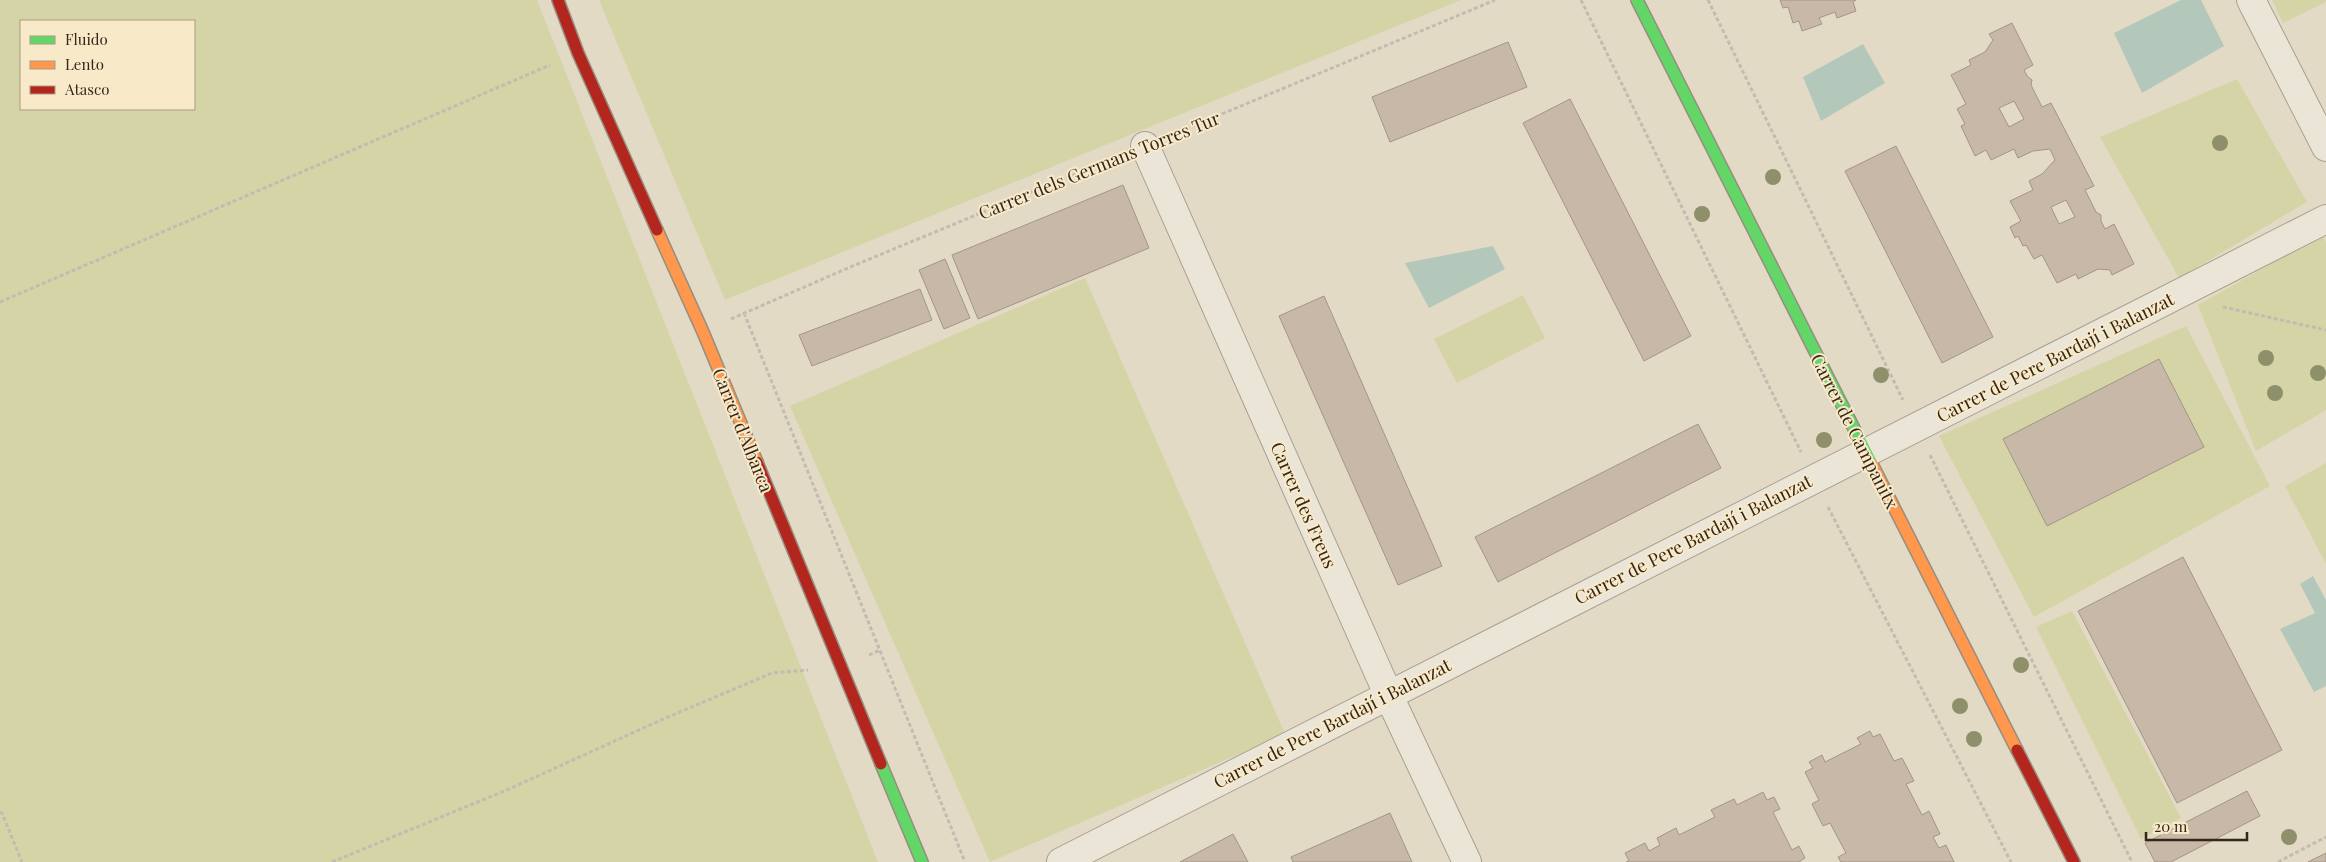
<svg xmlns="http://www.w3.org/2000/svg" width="2326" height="862" viewBox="0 0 2326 862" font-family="'Playfair Display',serif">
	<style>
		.green { fill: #d4d4a7; fill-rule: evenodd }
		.water { fill: #b3c8bb }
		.building { fill: #c8b8a7; stroke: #a39586; fill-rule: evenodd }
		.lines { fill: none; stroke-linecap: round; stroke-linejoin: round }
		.street-casing { stroke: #a89f90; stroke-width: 30 }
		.fast-casing { stroke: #978e80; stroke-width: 14 }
		.slow-casing { stroke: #978e80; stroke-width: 14 }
		.jam-casing { stroke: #978e80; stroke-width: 14 }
		.path { stroke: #c3bbb0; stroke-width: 3; stroke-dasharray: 4 2.5; stroke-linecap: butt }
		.street { stroke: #ebe5d8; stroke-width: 28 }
		.fast { stroke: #63d668; stroke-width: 11 }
		.slow { stroke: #ff974d; stroke-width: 11 }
		.jam { stroke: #b3261e; stroke-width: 11 }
		.tree { fill: #8d906a }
		.labels { text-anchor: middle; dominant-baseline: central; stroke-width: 4; stroke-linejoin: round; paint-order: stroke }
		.street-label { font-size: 18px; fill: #352619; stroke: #f8e9c9 }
	</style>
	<rect width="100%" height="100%" fill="#e3dac6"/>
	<!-- green -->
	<path class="green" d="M 0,0 L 537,0 L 878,862 L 0,862 ZM 194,21 L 194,109 L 21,109 L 21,21 Z
		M 599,0 L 1461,0 L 725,300 Z
		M 2272,0 L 2326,0 L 2326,2 L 2283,23 Z
		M 2237,79 L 2307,202 L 2179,278 L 2100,137 Z
		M 2323,235 L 2326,242 L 2326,410 L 2256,451 L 2198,305 Z
		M 1085,278 L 1285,734 L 990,862 L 790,406 Z
		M 1523,295 L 1545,338 L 1457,383 L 1434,339 Z
		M 2186,326 L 2270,486 L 2034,617 L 1939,436 Z
		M 2326,463 L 2326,564 L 2285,486 Z
		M 2072,611 L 2181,818 L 2141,839 L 2036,627 Z"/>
	<!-- water -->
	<path class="water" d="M 2181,0 L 2201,0 L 2224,46 L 2142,93 L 2114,33 Z
		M 1863,44 L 1885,83 L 1821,121 L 1803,77 Z
		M 1493,246 L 1505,269 L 1429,308 L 1405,263 Z
		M 2313,576 L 2326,600 L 2326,686 L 2314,692 L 2280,629 L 2315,613 L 2300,584 Z"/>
	<!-- building -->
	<path class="building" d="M 1780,0 L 1856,0 L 1853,2 L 1856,11 L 1837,18 L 1835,12 L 1819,18 L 1822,24 L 1802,31 L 1799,21 L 1793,23 L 1788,7 L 1783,8 Z
		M 2012,23 L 2033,65 L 2024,70 L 2027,76 L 2032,80 L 2031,85 L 2042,107 L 2051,103 L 2094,186 L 2085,190 L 2096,212 L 2101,215 L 2101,221 L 2105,229 L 2114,224 L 2134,264 L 2112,275 L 2110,270 L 2098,269 L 2078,279 L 2076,274 L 2057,283 L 2042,255 L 2034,259 L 2026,245 L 2023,246 L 2018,236 L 2015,238 L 2010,227 L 2021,221 L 2010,201 L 2033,190 L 2029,181 L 2042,174 L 2055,160 L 2050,149 L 2033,151 L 2018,158 L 2014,149 L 1991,160 L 1986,150 L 1975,156 L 1961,126 L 1965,124 L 1957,109 L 1966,104 L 1951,75 L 1971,65 L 1969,60 L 1985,52 L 1993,40 L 1989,34 ZM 2014,101 L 2024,119 L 2009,127 L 1999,108 ZM 2066,200 L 2075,217 L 2059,224 L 2051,207 Z
		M 1508,42 L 1527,87 L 1390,142 L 1372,97 Z
		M 1570,99 L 1691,336 L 1644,361 L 1523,123 Z
		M 1896,146 L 1993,337 L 1942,363 L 1845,171 Z
		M 1123,185 L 1149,248 L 978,319 L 952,255 Z
		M 945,259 L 970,318 L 944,329 L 919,270 Z
		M 920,289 L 932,320 L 812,366 L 799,335 Z
		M 1324,296 L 1442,566 L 1398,585 L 1279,316 Z
		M 2159,359 L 2204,447 L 2047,526 L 2003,439 Z
		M 1698,424 L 1721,468 L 1498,582 L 1475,537 Z
		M 2183,557 L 2282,750 L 2177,803 L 2078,611 Z
		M 1870,731 L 1873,737 L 1880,734 L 1894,761 L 1902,758 L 1914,781 L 1906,784 L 1922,815 L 1929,811 L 1940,834 L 1933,837 L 1939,848 L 1946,845 L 1954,862 L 1841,862 L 1838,857 L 1846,853 L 1830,823 L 1823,826 L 1812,804 L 1819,800 L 1805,772 L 1813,768 L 1809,762 L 1822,755 L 1825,762 L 1861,744 L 1857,738 Z
		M 2247,791 L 2260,816 L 2171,862 L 2155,862 L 2145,843 Z
		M 1763,792 L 1767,800 L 1774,797 L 1780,809 L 1773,812 L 1792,850 L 1799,846 L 1805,858 L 1799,862 L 1626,862 L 1629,861 L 1625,853 L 1645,843 L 1649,851 L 1660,845 L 1657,838 L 1676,828 L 1679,835 L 1715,817 L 1711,810 L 1734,799 L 1737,805 Z
		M 1390,813 L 1412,862 L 1293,862 L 1291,857 Z
		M 1233,834 L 1248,862 L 1180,862 Z
		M 2326,853 L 2326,862 L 2308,862 Z"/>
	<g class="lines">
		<defs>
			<path id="street" d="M 2251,0 L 2326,147
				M 1145,146 L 1388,694 L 1467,862
				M 1061,862 L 2326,219"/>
			<path id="fast" d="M 1637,0 L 1872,464
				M 881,764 L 922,862"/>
			<path id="slow" d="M 657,230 L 703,332 L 757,462
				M 1872,464 L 2017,750"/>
			<path id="jam" d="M 558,0 L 578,53 L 657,230
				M 757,462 L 881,764
				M 2017,750 L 2074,862"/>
		</defs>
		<!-- street casing -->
		<use href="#street" class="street-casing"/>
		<!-- fast casing -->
		<use href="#fast" class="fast-casing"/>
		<!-- slow casing -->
		<use href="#slow" class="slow-casing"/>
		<!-- jam casing -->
		<use href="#jam" class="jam-casing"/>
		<!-- path -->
		<path class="path" d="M 1581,0 L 1801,452
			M 1708,0 L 1903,400
			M 1174,134 L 1495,0
			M 0,302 L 550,65
			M 2223,307 L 2326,330
			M 744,313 L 965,862
			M 731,319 L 855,265 L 1117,157
			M 1930,455 L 2132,862
			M 1828,507 L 2011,862
			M 869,655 L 880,650
			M 0,812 L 2,813 L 22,862
			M 332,862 L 509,789 L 661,720 L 772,673 L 808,670
			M 2278,862 L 2326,837"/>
		<!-- street -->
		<use href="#street" class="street"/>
		<!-- fast -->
		<use href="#fast" class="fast"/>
		<!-- slow -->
		<use href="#slow" class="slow"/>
		<!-- jam -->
		<use href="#jam" class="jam"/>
	</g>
	<!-- trees -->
	<g class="tree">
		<circle cx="2220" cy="143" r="8"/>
		<circle cx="1773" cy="177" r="8"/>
		<circle cx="1702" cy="214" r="8"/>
		<circle cx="2266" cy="358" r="8"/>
		<circle cx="2318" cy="373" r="8"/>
		<circle cx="1881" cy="375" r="8"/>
		<circle cx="2275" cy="393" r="8"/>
		<circle cx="1824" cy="440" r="8"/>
		<circle cx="2021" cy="665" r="8"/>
		<circle cx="1960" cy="706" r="8"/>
		<circle cx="1974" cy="739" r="8"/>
		<circle cx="2289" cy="837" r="8"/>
	</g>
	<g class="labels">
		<!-- street labels -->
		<g class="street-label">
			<text transform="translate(1099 165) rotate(-22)">Carrer dels Germans Torres Tur</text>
			<text transform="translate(2055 357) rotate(-27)">Carrer de Pere Bardají i Balanzat</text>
			<text transform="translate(743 430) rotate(68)">Carrer d'Albarca</text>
			<text transform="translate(1855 431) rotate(63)">Carrer de Campanitx</text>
			<text transform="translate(1304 505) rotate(66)">Carrer des Freus</text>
			<text transform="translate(1693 539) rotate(-27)">Carrer de Pere Bardají i Balanzat</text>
			<text transform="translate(1332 723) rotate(-27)">Carrer de Pere Bardají i Balanzat</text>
		</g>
	</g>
	<!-- legend -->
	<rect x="20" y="20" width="175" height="90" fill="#f8e9c9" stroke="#aa9b83"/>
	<rect x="30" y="36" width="25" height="8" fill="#63d668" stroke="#aa9b83"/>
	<text x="65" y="45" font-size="15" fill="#352619">Fluido</text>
	<rect x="30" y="61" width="25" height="8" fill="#ff974d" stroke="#aa9b83"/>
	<text x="65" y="70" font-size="15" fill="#352619">Lento</text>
	<rect x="30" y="86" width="25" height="8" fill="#b3261e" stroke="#aa9b83"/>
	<text x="65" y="95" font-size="15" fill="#352619">Atasco</text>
	<!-- scale -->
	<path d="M2146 832v8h101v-8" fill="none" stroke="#352619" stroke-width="2.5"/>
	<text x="2154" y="832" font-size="15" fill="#352619" stroke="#f8e9c9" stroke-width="4" paint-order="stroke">20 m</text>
</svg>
